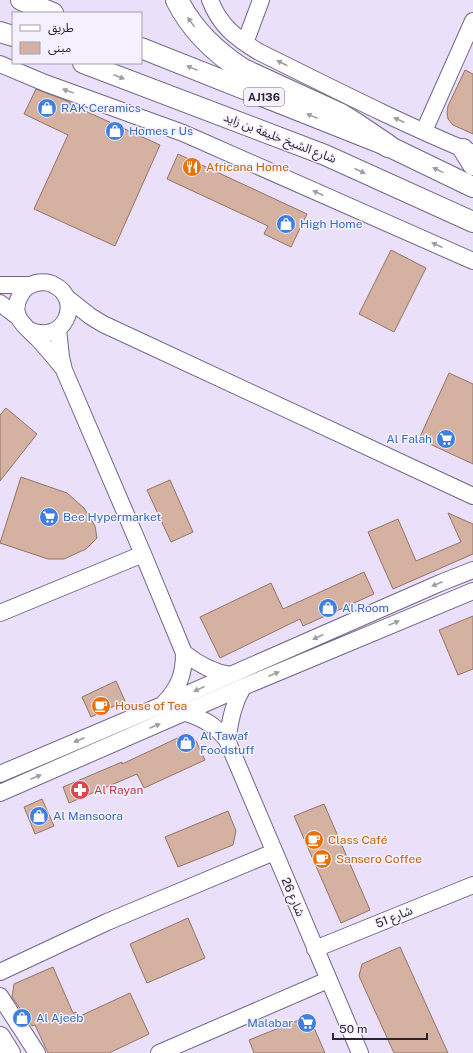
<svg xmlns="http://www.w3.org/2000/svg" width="473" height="1053" viewBox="0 0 473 1053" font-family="'Public Sans','Noto Sans Arabic',sans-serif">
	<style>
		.building { fill: #d4b1a1; stroke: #947465 }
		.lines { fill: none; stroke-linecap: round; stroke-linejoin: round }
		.minor-casing { stroke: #736683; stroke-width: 18 }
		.major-casing { stroke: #736683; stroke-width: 22 }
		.highway-casing { stroke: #736683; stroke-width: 24 }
		.minor { stroke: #fff; stroke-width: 16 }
		.major { stroke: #fff; stroke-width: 20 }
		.highway { stroke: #fff; stroke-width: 22 }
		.oneway { fill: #9f9ca2 }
		.labels { text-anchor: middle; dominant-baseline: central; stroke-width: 3; stroke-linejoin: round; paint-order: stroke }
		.shield { fill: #f5f0fd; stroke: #66616e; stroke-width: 1 }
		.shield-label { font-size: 11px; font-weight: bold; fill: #292430 }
		.shop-label { font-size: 12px; fill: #366cbe; stroke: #f5f0fd; text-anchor: start }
		.street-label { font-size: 12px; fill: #292430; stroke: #f5f0fd }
		.food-label { font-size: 12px; fill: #c56008; stroke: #f5f0fd; text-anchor: start }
		.health-label { font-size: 12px; fill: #be3a42; stroke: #f5f0fd; text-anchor: start }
	</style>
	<rect width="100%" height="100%" fill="#ebe0fa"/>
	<!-- building -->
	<path class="building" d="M 465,70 L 473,74 L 473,134 L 453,125 L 448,119 L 447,113 L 448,106 Z
		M 36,89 L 70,102 L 70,104 L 160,145 L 115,246 L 34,209 L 68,135 L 24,114 Z
		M 178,154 L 307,214 L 291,247 L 264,234 L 268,226 L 167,179 Z
		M 391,250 L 426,268 L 394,332 L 359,314 Z
		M 449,373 L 473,384 L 473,464 L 419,439 Z
		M 6,408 L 37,434 L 0,481 L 0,415 Z
		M 21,477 L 67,493 L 84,508 L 95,526 L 97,538 L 86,549 L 64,559 L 48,559 L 0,543 Z
		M 170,480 L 193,532 L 171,542 L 147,490 Z
		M 448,513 L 473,524 L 473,554 L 393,589 L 368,532 L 398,519 L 416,561 L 461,542 Z
		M 364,572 L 374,594 L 303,626 L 300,619 L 220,658 L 200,617 L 271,583 L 283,609 Z
		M 473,616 L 473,669 L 458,675 L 439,630 Z
		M 116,681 L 125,701 L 91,717 L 82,697 Z
		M 184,735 L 196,741 L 205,760 L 144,788 L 137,774 L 69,803 L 63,787 L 122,762 L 122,764 Z
		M 42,799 L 54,826 L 35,834 L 24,807 Z
		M 324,804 L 370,910 L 341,923 L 294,816 Z
		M 228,811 L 236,831 L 233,845 L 178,867 L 165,837 Z
		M 188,918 L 205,958 L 147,983 L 130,944 Z
		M 400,947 L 448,1053 L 394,1053 L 359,976 L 362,964 Z
		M 53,967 L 73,1013 L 76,1012 L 78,1017 L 130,993 L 149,1034 L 109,1053 L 48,1053 L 35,1025 L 32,1026 L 12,997 L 14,984 Z
		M 309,1016 L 325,1053 L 254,1053 L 249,1040 Z"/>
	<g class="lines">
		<defs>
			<path id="minor" d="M 210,0 C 220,26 236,38 259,52 C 330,87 400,123 473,153
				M 245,43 L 261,0
				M 0,64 L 45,83 L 183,133 L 473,261
				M 424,131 L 473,21
				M 0,285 L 30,285
				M 66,297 L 90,316 L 103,324 L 473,496
				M 0,303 L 18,317
				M 58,329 L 61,357 L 64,370 L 143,554 L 184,653 C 184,674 179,688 164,703
				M 29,330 C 64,346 84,300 54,285 C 49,282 42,282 36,283 C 29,285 23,289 20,296 C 8,317 28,328 40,341 C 48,350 55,358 62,367
				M 0,613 L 143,554
				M 184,653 C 198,664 212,672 230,675
				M 186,713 C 204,719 215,725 227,740 L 360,1053
				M 227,740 C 231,719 232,707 243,687
				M 0,774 L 162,705 L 440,583 L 473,570
				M 0,793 L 243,687 L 473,591
				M 315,949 L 473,885
				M 0,972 L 107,922 L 274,852
				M 0,996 L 37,1053
				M 159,1053 L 328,980"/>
			<path id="major" d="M 21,0 L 53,13
				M 0,32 L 13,36
				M 141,48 L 388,146 L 473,187
				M 83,63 L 325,155 L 473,222
				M 463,149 L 473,165
				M 0,1037 L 10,1053"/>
			<path id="highway" d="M 177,0 C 192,30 215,52 243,70 L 341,115 L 357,125 L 388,146"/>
		</defs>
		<!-- minor casing -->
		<use href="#minor" class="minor-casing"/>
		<!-- major casing -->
		<use href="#major" class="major-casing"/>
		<!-- highway casing -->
		<use href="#highway" class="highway-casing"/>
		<!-- minor -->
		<use href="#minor" class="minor"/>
		<!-- major -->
		<use href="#major" class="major"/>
		<!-- highway -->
		<use href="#highway" class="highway"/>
	</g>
	<!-- one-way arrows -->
	<defs><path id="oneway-solid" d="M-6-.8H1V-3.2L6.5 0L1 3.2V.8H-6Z"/></defs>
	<g class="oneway">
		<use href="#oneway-solid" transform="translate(191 22) rotate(-126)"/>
		<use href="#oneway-solid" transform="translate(282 63) rotate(-153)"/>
		<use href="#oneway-solid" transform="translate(192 68) rotate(-158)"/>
		<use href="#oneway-solid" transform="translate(119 77) rotate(21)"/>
		<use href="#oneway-solid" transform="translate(68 91) rotate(-160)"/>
		<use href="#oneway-solid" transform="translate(312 116) rotate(-158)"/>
		<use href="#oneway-solid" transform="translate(399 120) rotate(-155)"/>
		<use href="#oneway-solid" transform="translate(438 170) rotate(-154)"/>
		<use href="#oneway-solid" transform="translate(360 171) rotate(24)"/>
		<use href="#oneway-solid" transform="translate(318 193) rotate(-156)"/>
		<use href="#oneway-solid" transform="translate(437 245) rotate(-156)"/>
		<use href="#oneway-solid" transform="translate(437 584) rotate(157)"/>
		<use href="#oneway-solid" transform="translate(394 623) rotate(-22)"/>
		<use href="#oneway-solid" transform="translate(318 637) rotate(156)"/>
		<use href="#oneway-solid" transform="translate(274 674) rotate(-23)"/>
		<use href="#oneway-solid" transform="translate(199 689) rotate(156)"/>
		<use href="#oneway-solid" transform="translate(155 726) rotate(-23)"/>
		<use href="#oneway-solid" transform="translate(79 740) rotate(157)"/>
		<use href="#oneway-solid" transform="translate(36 777) rotate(-23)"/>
	</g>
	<!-- icons -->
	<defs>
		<symbol id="shop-disc" viewBox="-11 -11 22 22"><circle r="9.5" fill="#3f7fe0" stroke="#f5f0fd"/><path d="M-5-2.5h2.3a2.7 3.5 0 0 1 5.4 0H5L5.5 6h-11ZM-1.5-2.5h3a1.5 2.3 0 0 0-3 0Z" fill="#fff"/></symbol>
		<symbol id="restaurant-disc" viewBox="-11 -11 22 22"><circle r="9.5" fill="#e8710a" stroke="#f5f0fd"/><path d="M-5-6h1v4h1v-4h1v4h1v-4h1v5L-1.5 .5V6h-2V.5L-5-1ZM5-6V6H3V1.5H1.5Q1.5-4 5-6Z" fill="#fff"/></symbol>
		<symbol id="supermarket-disc" viewBox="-11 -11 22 22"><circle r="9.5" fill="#3f7fe0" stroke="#f5f0fd"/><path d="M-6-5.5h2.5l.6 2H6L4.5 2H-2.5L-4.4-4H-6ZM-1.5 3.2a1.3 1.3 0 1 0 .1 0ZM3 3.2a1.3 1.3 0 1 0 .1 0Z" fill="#fff"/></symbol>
		<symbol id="cafe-disc" viewBox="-11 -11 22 22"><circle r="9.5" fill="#e8710a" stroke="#f5f0fd"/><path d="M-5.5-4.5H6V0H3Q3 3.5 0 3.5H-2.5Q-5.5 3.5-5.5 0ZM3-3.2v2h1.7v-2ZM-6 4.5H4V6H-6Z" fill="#fff"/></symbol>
		<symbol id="pharmacy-disc" viewBox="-11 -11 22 22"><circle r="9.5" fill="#e0444e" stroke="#f5f0fd"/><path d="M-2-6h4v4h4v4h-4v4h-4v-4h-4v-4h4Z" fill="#fff"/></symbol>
	</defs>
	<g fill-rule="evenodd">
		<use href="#shop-disc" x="36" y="97" width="22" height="22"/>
		<use href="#shop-disc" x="104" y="120" width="22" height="22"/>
		<use href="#restaurant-disc" x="181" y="156" width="22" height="22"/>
		<use href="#shop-disc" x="275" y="213" width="22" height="22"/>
		<use href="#supermarket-disc" x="435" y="428" width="22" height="22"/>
		<use href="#supermarket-disc" x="38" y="506" width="22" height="22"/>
		<use href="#shop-disc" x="317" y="597" width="22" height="22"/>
		<use href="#cafe-disc" x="90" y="695" width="22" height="22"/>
		<use href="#shop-disc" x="175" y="732" width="22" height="22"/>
		<use href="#pharmacy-disc" x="69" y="779" width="22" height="22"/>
		<use href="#shop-disc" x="28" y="805" width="22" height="22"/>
		<use href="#cafe-disc" x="303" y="829" width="22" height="22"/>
		<use href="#cafe-disc" x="311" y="848" width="22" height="22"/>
		<use href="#shop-disc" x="11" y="1007" width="22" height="22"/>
		<use href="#supermarket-disc" x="296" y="1012" width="22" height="22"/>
	</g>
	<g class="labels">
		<!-- shield labels -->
		<rect class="shield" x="244" y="88" width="40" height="18" rx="3"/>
		<g class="shield-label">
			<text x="264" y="97">AJ136</text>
		</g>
		<!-- shop labels -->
		<g class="shop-label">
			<text x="61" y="108">RAK Ceramics</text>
			<text x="129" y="131">Homes r Us</text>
			<text x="300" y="224">High Home</text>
			<text x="432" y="439" text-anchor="end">Al Falah</text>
			<text x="63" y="517">Bee Hypermarket</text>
			<text x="342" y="608">Al Room</text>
			<text x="200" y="736">Al Tawaf<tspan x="200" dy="14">Foodstuff</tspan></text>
			<text x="53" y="816">Al Mansoora</text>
			<text x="36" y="1018">Al Ajeeb</text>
			<text x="293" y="1023" text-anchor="end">Malabar</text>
		</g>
		<!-- street labels -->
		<g class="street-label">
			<text transform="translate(280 138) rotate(21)">شارع الشيخ خليفة بن زايد</text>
			<text transform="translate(293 897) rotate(67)">شارع 26</text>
			<text transform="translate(394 917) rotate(-22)">شارع 51</text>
		</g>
		<!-- food labels -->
		<g class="food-label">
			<text x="206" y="167">Africana Home</text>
			<text x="115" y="706">House of Tea</text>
			<text x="328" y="840">Class Café</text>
			<text x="336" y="859">Sansero Coffee</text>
		</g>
		<!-- health labels -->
		<g class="health-label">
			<text x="94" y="790">Al Rayan</text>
		</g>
	</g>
	<!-- legend -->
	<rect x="12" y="12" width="130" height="52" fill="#f5f0fd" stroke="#a39eab"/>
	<rect x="20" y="25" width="20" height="6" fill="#ffffff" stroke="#a39eab"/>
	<text x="48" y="32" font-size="12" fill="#292430">طريق</text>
	<rect x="20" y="42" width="20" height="12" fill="#d4b1a1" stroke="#a39eab"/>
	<text x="48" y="52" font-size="12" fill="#292430">مبنى</text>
	<!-- scale -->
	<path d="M333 1033v6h94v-6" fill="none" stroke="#292430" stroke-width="2"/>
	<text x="339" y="1033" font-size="12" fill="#292430" stroke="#f5f0fd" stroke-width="3" paint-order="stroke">50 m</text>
</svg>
